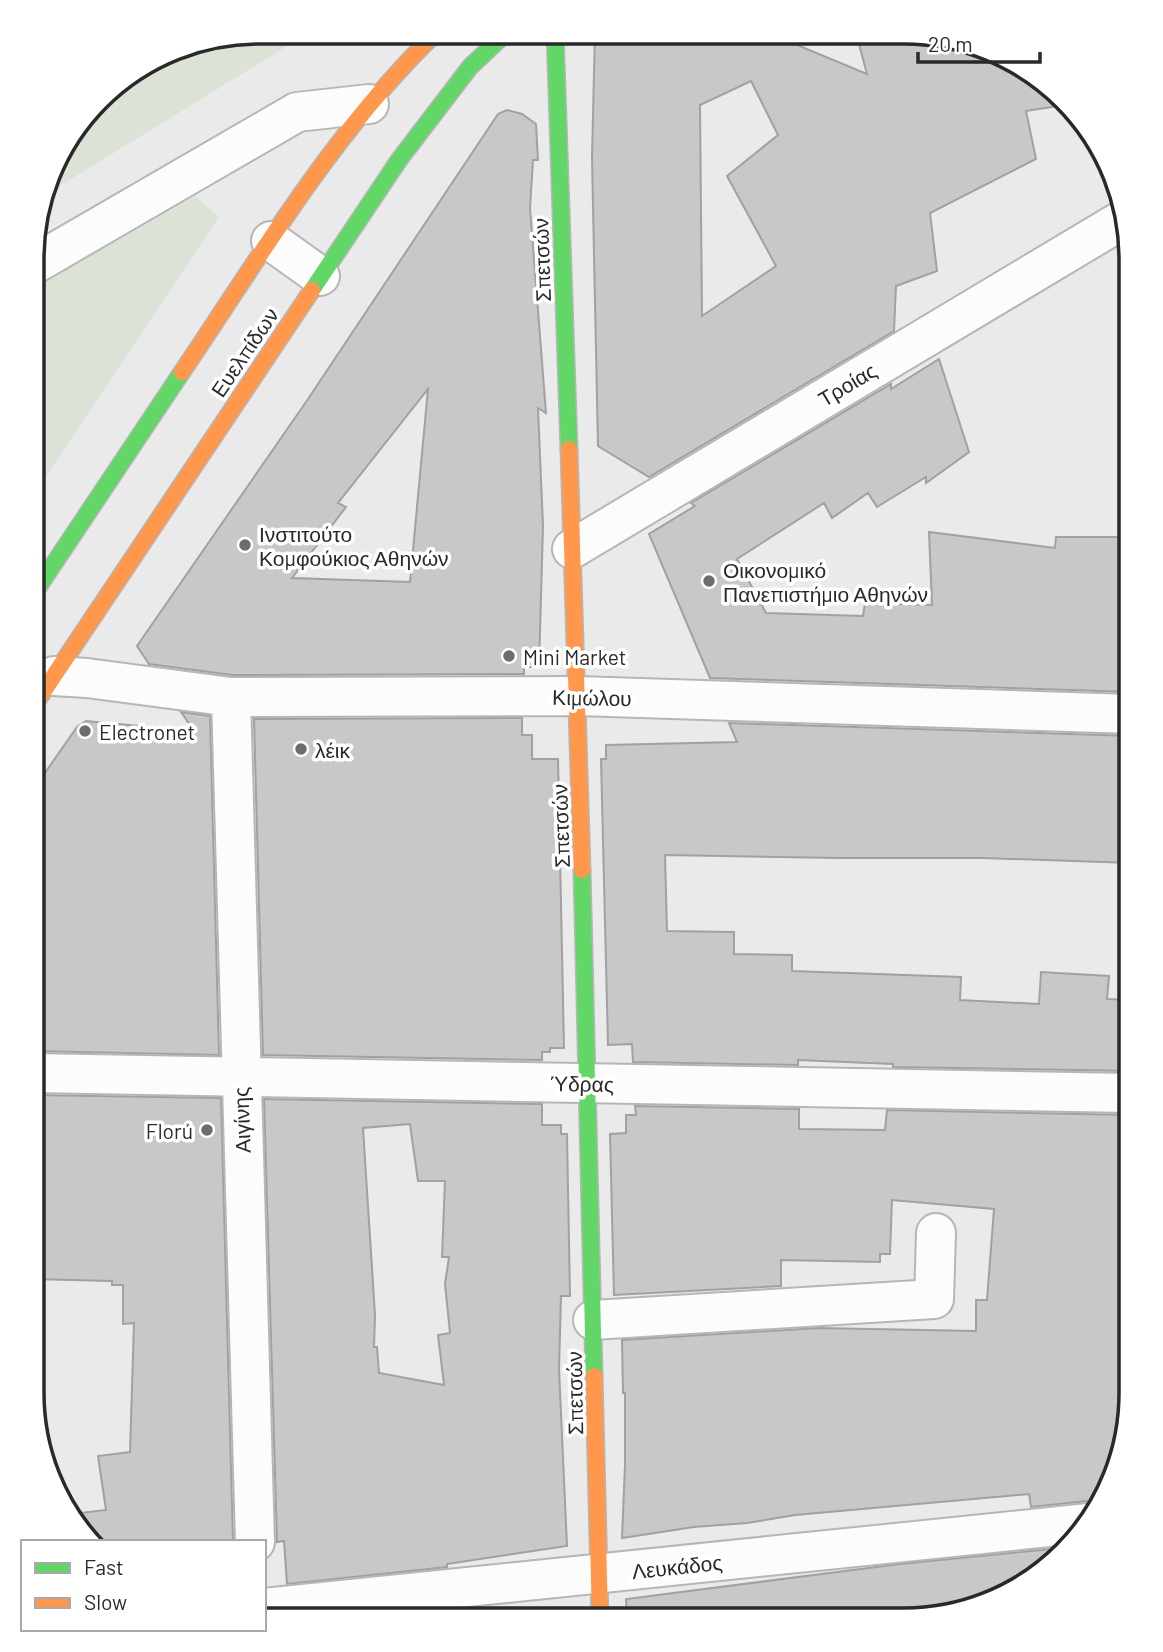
<svg xmlns="http://www.w3.org/2000/svg" width="1163" height="1652" viewBox="0 0 1163 1652" font-family="Barlow,sans-serif">
	<style>
		.green { fill: #dae3d6 }
		.building { fill: #c7c8c7; stroke: #a0a1a0; stroke-width: 2; fill-rule: evenodd }
		.lines { fill: none; stroke-linecap: round; stroke-linejoin: round }
		.street-casing { stroke: #b5b6b5; stroke-width: 42 }
		.fast-casing { stroke: #b5b6b5; stroke-width: 19 }
		.slow-casing { stroke: #b5b6b5; stroke-width: 19 }
		.street { stroke: #fcfcfc; stroke-width: 38 }
		.fast { stroke: #63d668; stroke-width: 16 }
		.slow { stroke: #ff974d; stroke-width: 16 }
		.poi-dot { fill: #6c6d6c; stroke: #fff; stroke-width: 2.5 }
		.labels { text-anchor: middle; dominant-baseline: central; stroke-width: 7; stroke-linejoin: round; paint-order: stroke }
		.street-label { font-size: 21px; fill: #282928; stroke: #fff }
		.poi-label { font-size: 21px; fill: #282928; stroke: #fff; text-anchor: start }
		.rim { fill: none; stroke: #282928; stroke-width: 3.5 }
	</style>
	<rect width="100%" height="100%" fill="#e9eae9"/>
	<!-- green -->
	<path class="green" d="M 259,32 L 310,32 L 45,195 L 62,146 L 109,88 L 185,44 Z
		M 195,196 L 219,217 L 33,496 L 33,289 Z"/>
	<!-- building -->
	<path class="building" d="M 595,32 L 777,33 L 780,38 L 867,74 L 856,33 L 934,34 L 1042,78 L 1064,105 L 1026,111 L 1036,159 L 930,213 L 937,271 L 896,286 L 894,331 L 649,477 L 598,446 L 592,158 ZM 751,81 L 778,135 L 727,176 L 776,266 L 702,316 L 700,105 Z
		M 507,110 L 522,114 L 536,124 L 538,160 L 533,160 L 530,208 L 546,413 L 538,408 L 543,526 L 539,667 L 524,667 L 524,674 L 232,675 L 149,664 L 137,646 L 306,402 L 498,114 ZM 428,389 L 410,582 L 292,578 L 346,507 L 338,503 Z
		M 939,359 L 969,452 L 926,483 L 926,477 L 877,507 L 868,493 L 832,518 L 824,503 L 737,559 L 766,613 L 863,616 L 865,603 L 932,605 L 929,532 L 1055,548 L 1056,537 L 1127,537 L 1124,608 L 1131,609 L 1131,692 L 710,678 L 649,534 L 695,506 L 691,503 L 891,384 L 891,389 Z
		M 181,712 L 210,716 L 219,1055 L 32,1051 L 33,790 L 77,727 L 86,721 L 194,731 Z
		M 522,718 L 522,735 L 532,735 L 532,759 L 558,759 L 564,1048 L 550,1048 L 550,1052 L 542,1052 L 542,1060 L 263,1055 L 254,719 Z
		M 729,723 L 1131,736 L 1131,863 L 983,858 L 839,858 L 665,855 L 667,931 L 734,932 L 734,954 L 792,955 L 792,971 L 961,977 L 960,1000 L 1039,1004 L 1041,972 L 1109,976 L 1107,999 L 1131,1000 L 1131,1071 L 893,1067 L 893,1064 L 798,1060 L 798,1065 L 633,1062 L 632,1044 L 608,1045 L 601,759 L 606,759 L 606,745 L 737,742 Z
		M 32,1095 L 221,1098 L 233,1542 L 94,1542 L 72,1514 L 106,1510 L 98,1456 L 130,1452 L 134,1323 L 123,1324 L 123,1285 L 112,1285 L 112,1281 L 32,1279 Z
		M 264,1099 L 542,1104 L 542,1125 L 561,1125 L 561,1134 L 567,1134 L 570,1296 L 561,1296 L 559,1369 L 567,1546 L 447,1564 L 447,1567 L 287,1584 L 284,1541 L 277,1542 ZM 410,1124 L 418,1181 L 445,1181 L 442,1257 L 449,1257 L 445,1284 L 450,1333 L 438,1335 L 444,1385 L 379,1373 L 377,1347 L 374,1347 L 375,1315 L 363,1128 Z
		M 635,1106 L 799,1109 L 799,1129 L 885,1130 L 887,1110 L 1131,1115 L 1131,1408 L 1099,1503 L 1087,1501 L 1031,1507 L 1029,1494 L 795,1515 L 747,1523 L 694,1527 L 622,1538 L 625,1465 L 625,1393 L 623,1393 L 622,1340 L 818,1328 L 976,1331 L 976,1300 L 987,1300 L 994,1209 L 892,1200 L 890,1254 L 880,1254 L 880,1262 L 781,1260 L 781,1286 L 614,1295 L 610,1134 L 626,1133 L 626,1115 L 636,1115 Z
		M 1061,1548 L 1004,1597 L 905,1620 L 627,1620 L 626,1599 L 900,1564 Z
		M 453,1611 L 454,1619 L 371,1619 Z"/>
	<g class="lines">
		<defs>
			<path id="street" d="M 271,241 L 320,276
				M 33,265 L 297,112 L 369,104
				M 572,549 L 1122,220
				M 54,676 L 87,678 L 231,697 L 578,696 L 1131,714
				M 231,697 L 255,1542
				M 32,1073 L 1131,1093
				M 593,1320 L 934,1299 L 936,1233
				M 264,1608 L 1089,1523"/>
			<path id="fast" d="M 555,32 L 569,449
				M 312,290 L 399,160 L 470,67 L 507,32
				M 33,595 L 182,372
				M 582,870 L 594,1376"/>
			<path id="slow" d="M 182,372 C 261,255 334,131 437,32
				M 569,449 L 582,870
				M 33,707 L 312,290
				M 594,1376 L 600,1620"/>
		</defs>
		<!-- street casing -->
		<use href="#street" class="street-casing"/>
		<!-- fast casing -->
		<use href="#fast" class="fast-casing"/>
		<!-- slow casing -->
		<use href="#slow" class="slow-casing"/>
		<!-- street -->
		<use href="#street" class="street"/>
		<!-- fast -->
		<use href="#fast" class="fast"/>
		<!-- slow -->
		<use href="#slow" class="slow"/>
	</g>
	<!-- markers -->
	<g class="poi-dot">
		<circle cx="245" cy="545" r="7"/>
		<circle cx="709" cy="581" r="7"/>
		<circle cx="509" cy="656" r="7"/>
		<circle cx="85" cy="731" r="7"/>
		<circle cx="301" cy="749" r="7"/>
		<circle cx="207" cy="1130" r="7"/>
	</g>
	<g class="labels">
		<!-- street labels -->
		<g class="street-label">
			<text transform="translate(541 260) rotate(-92)">Σπετσών</text>
			<text transform="translate(244 352) rotate(-56)">Ευελπίδων</text>
			<text transform="translate(847 384) rotate(-31)">Τροίας</text>
			<text transform="translate(592 697) rotate(1)">Κιμώλου</text>
			<text transform="translate(560 826) rotate(-92)">Σπετσών</text>
			<text transform="translate(582 1083) rotate(1)">Ύδρας</text>
			<text transform="translate(241 1120) rotate(-92)">Αιγίνης</text>
			<text transform="translate(574 1393) rotate(-91)">Σπετσών</text>
			<text transform="translate(677 1566) rotate(-6)">Λευκάδος</text>
		</g>
		<!-- poi labels -->
		<g class="poi-label">
			<text x="259" y="533">Ινστιτούτο<tspan x="259" dy="24">Κομφούκιος Αθηνών</tspan></text>
			<text x="723" y="569">Οικονομικό<tspan x="723" dy="24">Πανεπιστήμιο Αθηνών</tspan></text>
			<text x="523" y="656">Mini Market</text>
			<text x="99" y="731">Electronet</text>
			<text x="315" y="749">λέικ</text>
			<text x="193" y="1130" text-anchor="end">Florú</text>
		</g>
	</g>
	<!-- crop -->
	<path d="M0 0H1163V1652H0ZM259 44H904A215 215 0 0 1 1119 259V1393A215 215 0 0 1 904 1608H259A215 215 0 0 1 44 1393V259A215 215 0 0 1 259 44Z" fill="#fff" fill-rule="evenodd"/>
	<path class="rim" d="M259 44H904A215 215 0 0 1 1119 259V1393A215 215 0 0 1 904 1608H259A215 215 0 0 1 44 1393V259A215 215 0 0 1 259 44Z"/>
	<!-- legend -->
	<rect x="21" y="1540" width="245" height="91" fill="#ffffff" stroke="#a9a9a9" stroke-width="2"/>
	<rect x="35" y="1563" width="35" height="10" fill="#63d668" stroke="#a9a9a9" stroke-width="2"/>
	<text x="84" y="1575" font-size="21" fill="#282928">Fast</text>
	<rect x="35" y="1598" width="35" height="10" fill="#ff974d" stroke="#a9a9a9" stroke-width="2"/>
	<text x="84" y="1610" font-size="21" fill="#282928">Slow</text>
	<!-- scale -->
	<path d="M918 52v10h122v-10" fill="none" stroke="#282928" stroke-width="3.5"/>
	<text x="928" y="52" font-size="21" fill="#282928" stroke="#ffffff" stroke-width="5" paint-order="stroke">20 m</text>
</svg>
